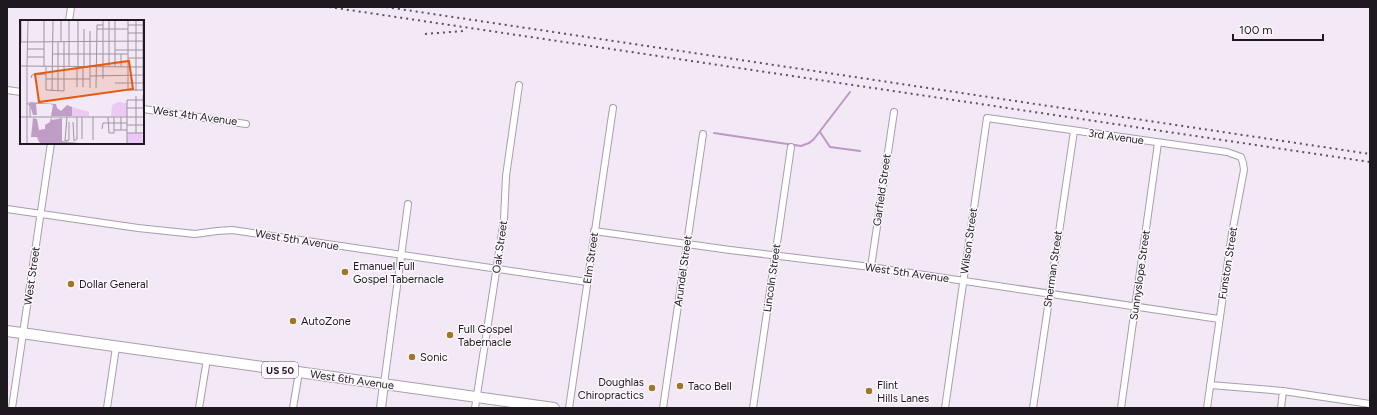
<svg xmlns="http://www.w3.org/2000/svg" width="1377" height="415" viewBox="0 0 1377 415" font-family="Figtree,sans-serif">
	<style>
		.lines { fill: none; stroke-linecap: round; stroke-linejoin: round }
		.stream { stroke: #bb99c3; stroke-width: 2 }
		.minor-casing { stroke: #a89dab; stroke-width: 8 }
		.tertiary-casing { stroke: #a89dab; stroke-width: 10 }
		.primary-casing { stroke: #a89dab; stroke-width: 12 }
		.minor { stroke: #fff; stroke-width: 6 }
		.tertiary { stroke: #fff; stroke-width: 8 }
		.primary { stroke: #fff; stroke-width: 10 }
		.rail { stroke: #59535a; stroke-width: 2; stroke-dasharray: 2 4; stroke-linecap: butt }
		.poi-dot { fill: #9f7826; stroke: #fcf8fd; stroke-width: 1.5 }
		.labels { text-anchor: middle; dominant-baseline: central; stroke-width: 3; stroke-linejoin: round; paint-order: stroke }
		.shield { fill: #fcf8fd; stroke: #605c61; stroke-width: 1 }
		.shield-label { font-size: 10px; font-weight: bold; fill: #1d191e }
		.street-label { font-size: 11px; fill: #1d191e; stroke: #fcf8fd }
		.poi-label { font-size: 11px; fill: #1d191e; stroke: #fcf8fd; text-anchor: start }
		.inset-road { fill: none; stroke: #9d95a0; stroke-width: 1 }
		.view { fill: #e8590c; fill-opacity: 0.15; stroke: #e8590c; stroke-width: 2 }
		.inset-edge { fill: none; stroke: #1d191e; stroke-width: 2 }
	</style>
	<rect width="100%" height="100%" fill="#f3e8f6"/>
	<g class="lines">
		<!-- stream -->
		<path class="stream" d="M 820,132 L 830,147 L 860,151
			M 714,133 L 801,146 L 809,143 L 814,139 L 850,92"/>
		<defs>
			<path id="minor" d="M 69,21 L 71,7
				M 7,90 L 21,92
				M 143,109 L 246,124
				M 7,209 L 138,228 L 195,234 L 217,231 L 232,230 L 587,282
				M 594,231 L 730,250 L 871,267 L 1219,319
				M 871,267 L 894,112
				M 384,384 L 408,204
				M 1210,385 L 1283,391 L 1370,404
				M 12,408 L 51,143
				M 107,408 L 116,347
				M 199,408 L 207,359
				M 293,408 L 299,372
				M 475,408 L 504,220 L 506,176 L 519,85
				M 569,408 L 613,108
				M 663,408 L 703,134
				M 753,408 L 791,147
				M 945,408 L 987,118 L 1227,152 L 1241,157 L 1243,163 L 1244,170 L 1232,233 L 1207,408
				M 1033,408 L 1074,131
				M 1121,408 L 1158,143
				M 1281,408 L 1283,391"/>
			<path id="tertiary" d="M 381,408 L 384,384"/>
			<path id="primary" d="M 7,331 L 554,408"/>
		</defs>
		<!-- minor casing -->
		<use href="#minor" class="minor-casing"/>
		<!-- tertiary casing -->
		<use href="#tertiary" class="tertiary-casing"/>
		<!-- primary casing -->
		<use href="#primary" class="primary-casing"/>
		<!-- minor -->
		<use href="#minor" class="minor"/>
		<!-- tertiary -->
		<use href="#tertiary" class="tertiary"/>
		<!-- primary -->
		<use href="#primary" class="primary"/>
		<!-- rail -->
		<path class="rail" d="M 329,7 L 1370,162
			M 386,7 L 1370,154
			M 425,34 L 463,31"/>
	</g>
	<!-- markers -->
	<g class="poi-dot">
		<circle cx="345" cy="272" r="4"/>
		<circle cx="71" cy="284" r="4"/>
		<circle cx="293" cy="321" r="4"/>
		<circle cx="450" cy="335" r="4"/>
		<circle cx="412" cy="357" r="4"/>
		<circle cx="680" cy="386" r="4"/>
		<circle cx="652" cy="388" r="4"/>
		<circle cx="869" cy="391" r="4"/>
	</g>
	<g class="labels">
		<!-- shield labels -->
		<rect class="shield" x="262" y="362" width="36" height="16" rx="3"/>
		<g class="shield-label">
			<text x="280" y="370">US 50</text>
		</g>
		<!-- street labels -->
		<g class="street-label">
			<text transform="translate(195 116) rotate(8)">West 4th Avenue</text>
			<text transform="translate(1116 137) rotate(8)">3rd Avenue</text>
			<text transform="translate(882 190) rotate(-82)">Garfield Street</text>
			<text transform="translate(297 240) rotate(9)">West 5th Avenue</text>
			<text transform="translate(969 241) rotate(-82)">Wilson Street</text>
			<text transform="translate(500 247) rotate(-82)">Oak Street</text>
			<text transform="translate(591 258) rotate(-82)">Elm Street</text>
			<text transform="translate(1228 263) rotate(-81)">Funston Street</text>
			<text transform="translate(1053 269) rotate(-82)">Sherman Street</text>
			<text transform="translate(683 271) rotate(-82)">Arundel Street</text>
			<text transform="translate(907 273) rotate(8)">West 5th Avenue</text>
			<text transform="translate(1140 275) rotate(-82)">Sunnyslope Street</text>
			<text transform="translate(32 276) rotate(-82)">West Street</text>
			<text transform="translate(772 278) rotate(-82)">Lincoln Street</text>
			<text transform="translate(352 380) rotate(8)">West 6th Avenue</text>
		</g>
		<!-- poi labels -->
		<g class="poi-label">
			<text x="353" y="266">Emanuel Full<tspan x="353" dy="13">Gospel Tabernacle</tspan></text>
			<text x="79" y="284">Dollar General</text>
			<text x="301" y="321">AutoZone</text>
			<text x="458" y="329">Full Gospel<tspan x="458" dy="13">Tabernacle</tspan></text>
			<text x="420" y="357">Sonic</text>
			<text x="644" y="382" text-anchor="end">Doughlas<tspan x="644" dy="13">Chiropractics</tspan></text>
			<text x="877" y="385">Flint<tspan x="877" dy="13">Hills Lanes</tspan></text>
			<text x="688" y="386">Taco Bell</text>
		</g>
	</g>
	<!-- overview -->
	<g transform="translate(20 20)">
		<rect width="124" height="124" fill="#f3e8f6"/>
		<path d="M 98,82 L 107,83 L 107,96 L 91,96 L 92,85 ZM 52,87 L 69,92 L 69,96 L 52,96 ZM 107,113 L 122,113 L 124,124 L 107,124 Z" fill="#ecc9f4"/>
		<path d="M 9,82 L 36,84 L 37,88 L 41,91 L 47,85 L 52,87 L 52,96 L 31,96 L 33,85 L 30,84 L 16,84 L 17,95 L 13,95 ZM 31,97 L 32,100 L 42,98 L 42,121 L 59,123 L 22,124 L 19,122 L 17,117 L 11,117 L 13,98 L 17,99 L 19,110 L 25,109 L 25,105 L 30,102 Z" fill="#bf9dc7"/>
		<path class="inset-road" d="M 108,5 L 124,5M 77,9 L 108,9M 108,13 L 123,13M 0,22 L 124,21M 1,22 L 1,0M 41,22 L 41,0M 7,29 L 24,29M 95,30 L 124,30M 32,34 L 108,34M 64,34 L 64,9M 7,37 L 24,37M 108,38 L 124,38M 0,46 L 124,47M 7,46 L 8,0M 7,46 L 7,97 L 124,97M 24,46 L 24,0M 49,46 L 49,0M 26,47 L 26,70 L 44,71 L 44,22M 58,47 L 58,0M 64,47 L 64,34M 89,47 L 89,0M 95,47 L 95,0M 101,47 L 101,34M 70,56 L 124,55M 11,58 L 12,55 L 26,54M 26,59 L 70,59M 83,59 L 83,0M 95,63 L 124,63M 57,67 L 57,47M 63,67 L 63,47M 70,68 L 70,11M 76,68 L 77,5 L 83,5M 108,70 L 123,70 L 123,0M 32,71 L 33,0M 38,71 L 38,22M 108,71 L 108,0M 116,71 L 116,0M 123,75 L 124,121M 7,83 L 10,85 L 10,97M 107,88 L 124,88M 0,97 L 7,97 L 7,124M 47,97 L 45,121 L 49,120 L 49,102M 88,97 L 89,113 L 94,113 L 94,97M 53,102 L 54,121 L 57,119 L 57,97M 107,105 L 124,105M 82,109 L 83,103 L 107,103M 94,110 L 107,110M 101,110 L 101,97M 107,113 L 124,113M 116,113 L 116,76M 62,119 L 62,97M 73,120 L 73,97M 107,124 L 107,80 L 124,80"/>
		<path class="view" d="M 109,41 L 113,69 L 19,82 L 15,54 Z"/>
		<rect width="124" height="124" class="inset-edge"/>
	</g>
	<!-- border -->
	<rect width="1377" height="415" fill="none" stroke="#1d191e" stroke-width="16"/>
	<!-- scale -->
	<path d="M1233 34v6h90v-6" fill="none" stroke="#1d191e" stroke-width="2"/>
	<text x="1239" y="34" font-size="12" fill="#1d191e" stroke="#fcf8fd" stroke-width="3" paint-order="stroke">100 m</text>
</svg>
